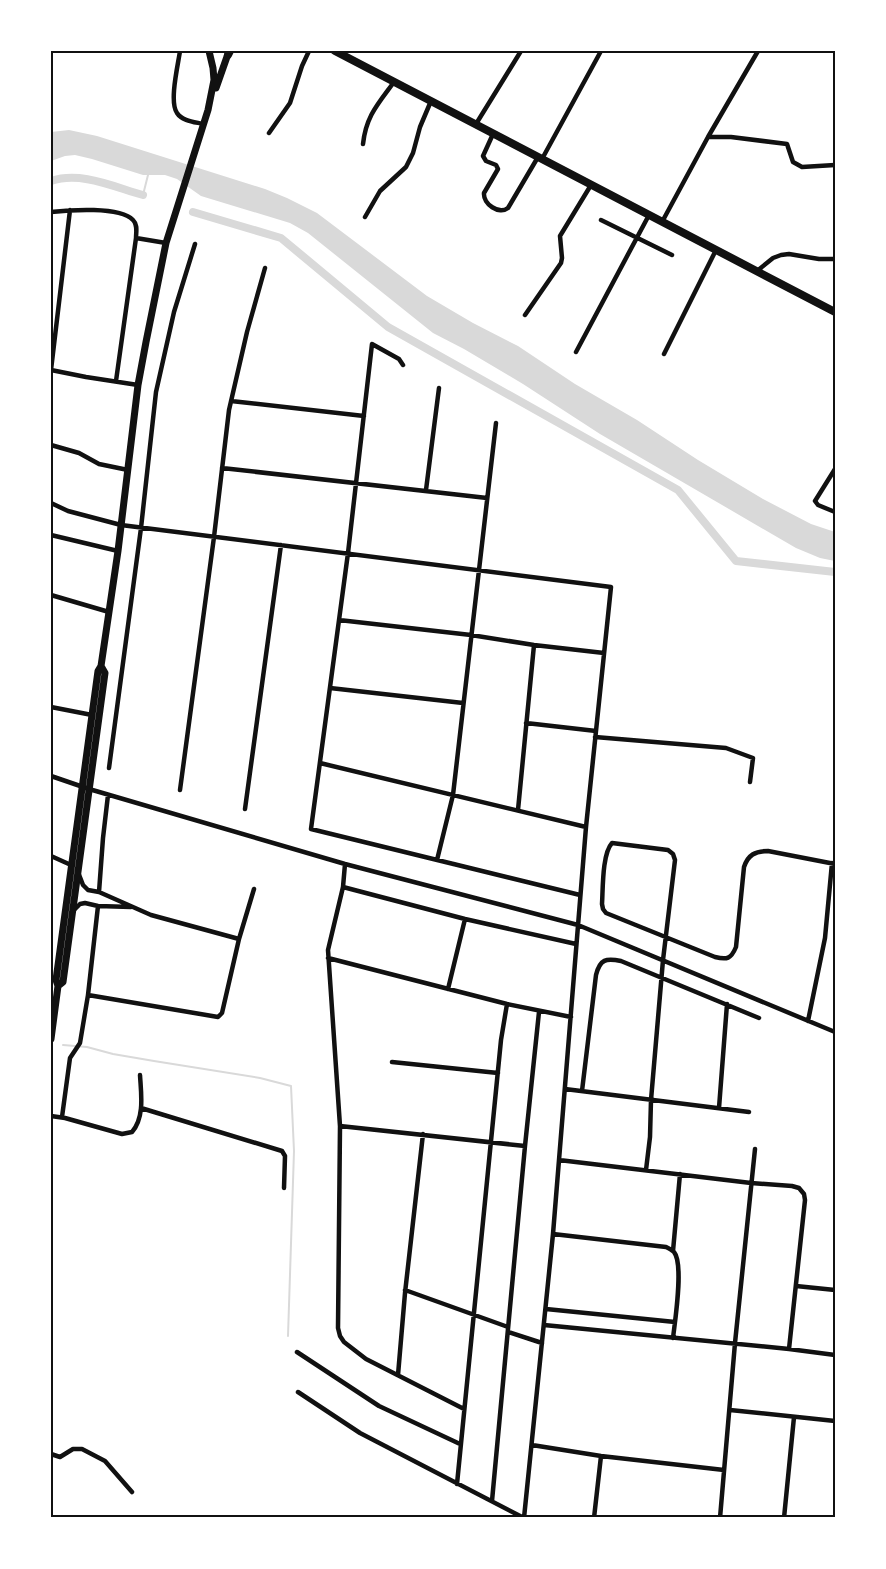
<svg xmlns="http://www.w3.org/2000/svg" width="886" height="1569" viewBox="0 0 886 1569" font-family="Commissioner,sans-serif">
	<style>
		.water { fill: #d9d9d9 }
		.lines { fill: none; stroke-linecap: round; stroke-linejoin: round }
		.stream { stroke: #d9d9d9; stroke-width: 2 }
		.canal { stroke: #d9d9d9; stroke-width: 8 }
		.minor { stroke: #111; stroke-width: 4.5 }
		.secondary { stroke: #111; stroke-width: 7 }
		.primary { stroke: #111; stroke-width: 8 }
		.neatline { fill: none; stroke: #111; stroke-width: 2 }
	</style>
	<rect width="100%" height="100%" fill="#fff"/>
	<!-- water -->
	<path class="water" d="M 69,130 L 97,136 L 265,189 L 287,198 L 317,213 L 427,296 L 473,323 L 518,346 L 575,384 L 637,420 L 698,460 L 763,499 L 811,524 L 835,532 L 835,561 L 820,558 L 796,548 L 600,434 L 523,384 L 464,349 L 433,333 L 308,233 L 290,223 L 201,196 L 177,179 L 165,175 L 143,175 L 92,159 L 75,155 L 65,156 L 51,161 L 51,132 Z"/>
	<g class="lines">
		<!-- stream -->
		<path class="stream" d="M 143,195 L 148,175
			M 63,1045 L 87,1047 L 113,1054 L 154,1061 L 260,1078 L 291,1086 L 294,1151 L 288,1336"/>
		<!-- canal -->
		<path class="canal" d="M 51,181 C 81,171 114,187 143,195
			M 193,212 L 281,238 L 388,327 L 678,490 L 736,561 L 835,572"/>
		<!-- minor -->
		<path class="minor" d="M 180,51 C 178,65 169,102 177,113 C 182,121 195,122 203,124
			M 476,124 L 521,51
			M 269,133 L 290,103 L 302,66 L 309,51
			M 493,134 L 483,156 L 486,161 L 496,165 L 498,169 L 484,193 C 483,204 499,215 508,208 L 538,157
			M 708,137 L 731,137 L 787,144 L 793,162 L 802,167 L 835,165
			M 363,144 C 366,116 378,104 394,82
			M 542,159 L 601,51
			M 51,212 C 69,210 120,206 133,220 C 138,225 136,232 136,238 L 166,243
			M 365,217 L 380,191 L 406,167 L 413,153 L 420,127 L 431,101
			M 601,220 L 672,255
			M 662,222 L 708,137 L 758,51
			M 757,271 L 773,258 L 781,255 L 789,254 L 819,259 L 835,259
			M 525,315 L 561,263 L 562,258 L 560,236 L 591,185
			M 576,352 L 649,215
			M 664,354 L 716,250
			M 403,365 L 399,359 L 372,344 L 348,553 L 311,829 L 580,895
			M 51,370 L 70,210
			M 51,370 L 86,377 L 138,385
			M 116,381 L 136,238
			M 231,401 L 364,416
			M 51,445 L 79,453 L 99,464 L 128,470
			M 222,468 L 487,498
			M 835,469 L 815,501 L 818,505 L 835,512
			M 426,490 L 439,388
			M 51,503 L 68,511 L 121,525 L 611,587 L 586,827 L 553,1234 L 524,1518
			M 51,535 L 118,551
			M 51,595 L 109,612
			M 339,620 L 471,635 L 534,645 L 604,653
			M 330,688 L 463,703
			M 51,707 L 92,715
			M 526,723 L 596,731
			M 595,737 L 726,748 L 753,758 L 750,782
			M 320,763 L 586,827
			M 109,768 L 141,528 L 156,392 L 174,312 L 195,244
			M 51,776 L 89,789 L 345,864 L 578,925 L 835,1032
			M 180,790 L 214,537 L 229,410 L 247,332 L 265,268
			M 245,809 L 281,545
			M 518,810 L 534,645
			M 51,856 L 71,865
			M 437,860 L 453,795 L 496,423
			M 345,864 L 343,887 L 328,950 L 340,1126 L 338,1328 L 340,1336 L 344,1342 L 366,1359 L 464,1409
			M 78,872 L 83,885 L 88,890 L 99,892 L 151,915 L 239,939
			M 343,887 L 465,919 L 576,944
			M 99,892 L 103,838 L 108,795
			M 73,911 L 80,904 L 85,903 L 98,906 L 131,907
			M 328,958 L 507,1004 L 571,1017
			M 448,989 L 465,919
			M 88,995 L 218,1017 L 222,1013 L 239,939 L 254,889
			M 808,1021 L 825,938 L 832,863
			M 392,1062 L 498,1073
			M 565,1089 L 749,1112
			M 582,1091 L 596,975 C 600,959 606,958 621,961 L 759,1018
			M 141,1108 L 282,1151 L 285,1156 L 284,1188
			M 719,1108 L 727,1004
			M 51,1116 L 65,1118 L 122,1134 L 132,1132 C 145,1117 141,1093 140,1075
			M 62,1117 L 70,1058 L 80,1043 L 88,995 L 98,906
			M 340,1126 L 525,1146
			M 559,1160 L 751,1183 L 792,1186 L 799,1188 L 804,1194 L 805,1200 L 789,1349
			M 646,1170 L 650,1137 L 651,1100 L 663,960 L 675,860 L 673,854 L 668,850 L 612,843 C 602,854 603,889 602,904 L 603,909 L 606,913 L 715,957 C 727,960 731,959 736,947 L 744,867 C 748,855 755,851 768,851 L 835,864
			M 553,1234 L 666,1247 C 668,1248 672,1250 674,1252 C 684,1264 675,1321 673,1338
			M 673,1251 L 680,1174
			M 796,1286 L 835,1290
			M 405,1290 L 508,1327
			M 546,1309 L 675,1322
			M 544,1325 L 789,1349 L 835,1355
			M 508,1332 L 542,1343
			M 297,1352 L 379,1406 L 460,1444
			M 398,1375 L 405,1293 L 423,1134
			M 298,1392 L 360,1433 L 524,1518
			M 730,1410 L 835,1421
			M 532,1445 L 601,1456 L 724,1470
			M 51,1454 L 60,1457 L 73,1449 L 82,1449 L 105,1461 L 132,1492
			M 457,1484 L 501,1040 L 507,1004
			M 492,1501 L 525,1146 L 539,1012
			M 594,1518 L 601,1456
			M 720,1518 L 735,1343 L 755,1149
			M 784,1518 L 794,1417"/>
		<!-- secondary -->
		<path class="secondary" d="M 216,88 L 229,51
			M 58,986 L 63,982 L 105,673 L 101,666
			M 51,1039 L 58,986 L 56,980 L 98,671 L 101,666 L 118,551 L 138,385 L 146,342 L 166,243 L 208,110 L 214,80 L 213,68 L 209,51"/>
		<!-- primary -->
		<path class="primary" d="M 335,51 L 835,312
			M 228,55 L 230,51"/>
	</g>
	<!-- border -->
	<rect width="886" height="1569" fill="none" stroke="#ffffff" stroke-width="105"/>
	<rect x="52" y="52" width="782" height="1464" class="neatline"/>
</svg>
